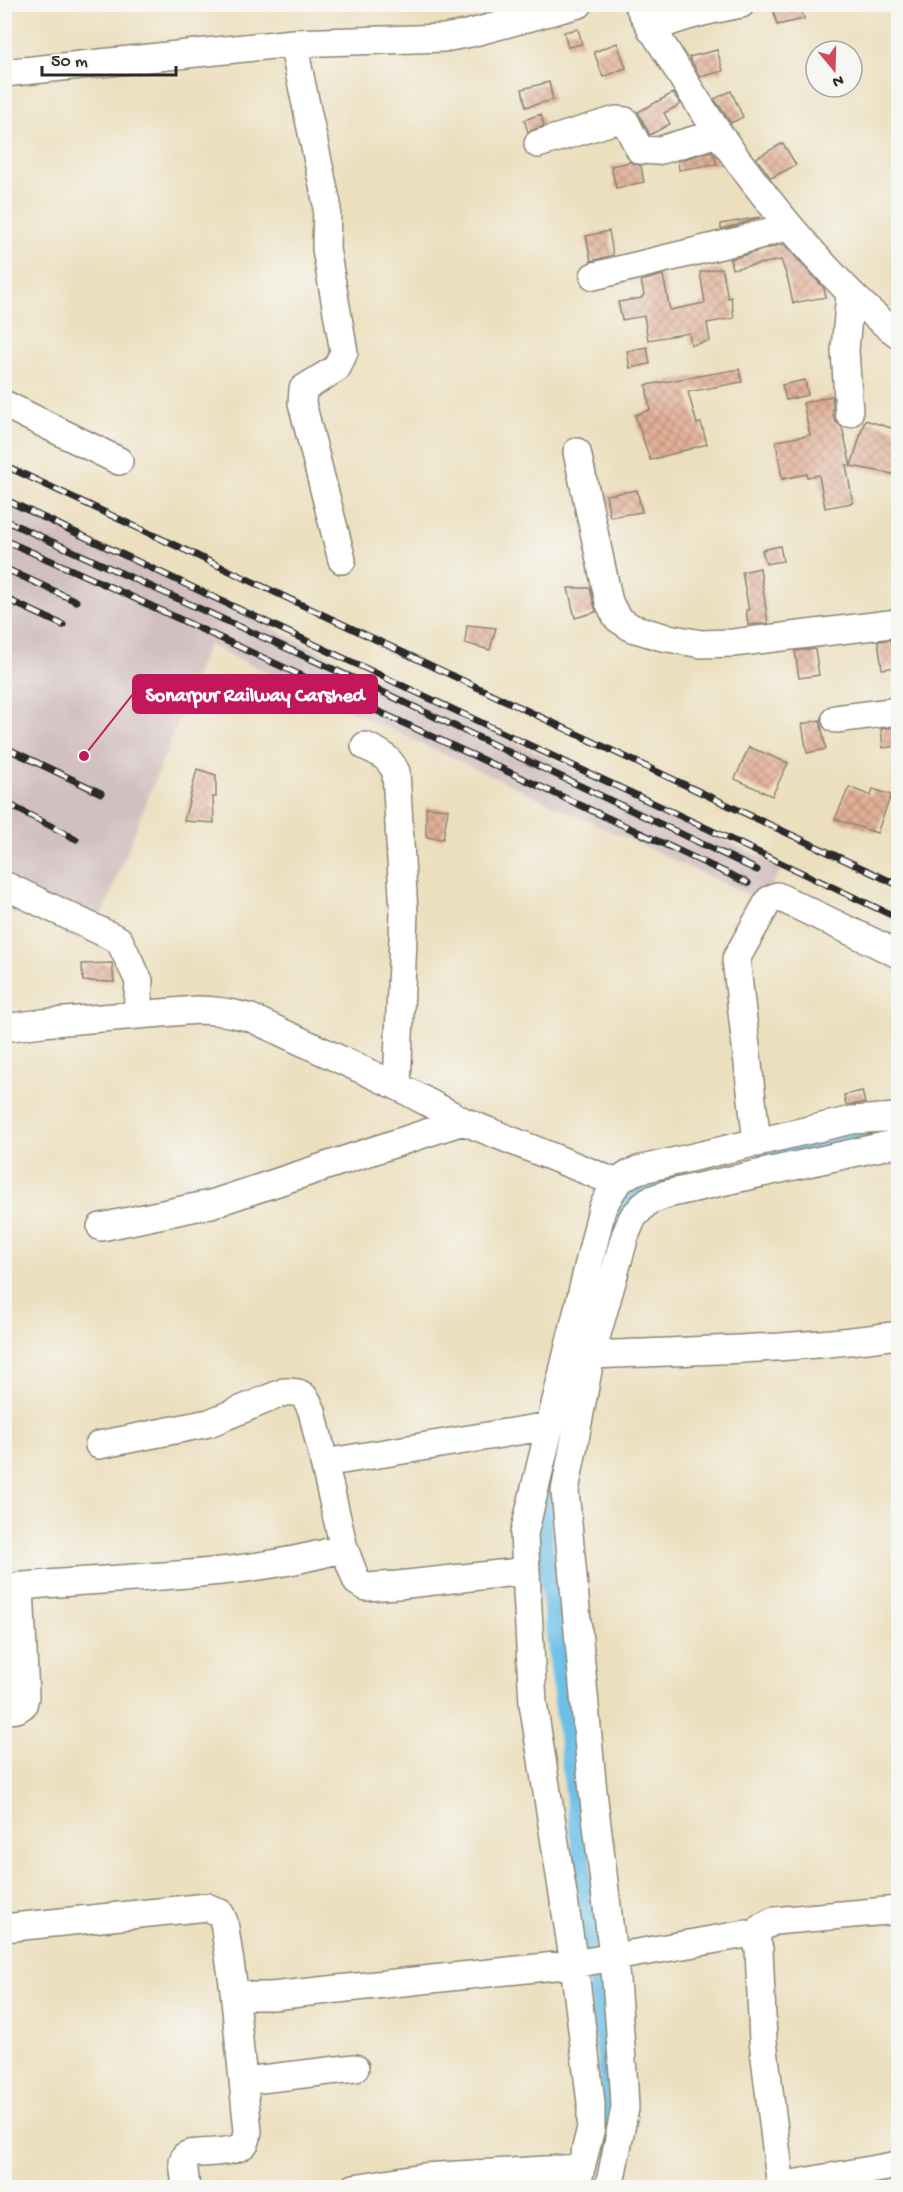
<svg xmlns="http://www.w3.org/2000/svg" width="903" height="2192" viewBox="0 0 903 2192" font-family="'Gochi Hand',sans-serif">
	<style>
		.railway { fill: #d2bfc0 }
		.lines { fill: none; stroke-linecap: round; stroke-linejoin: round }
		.canal { stroke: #6cc0e8; stroke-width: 18 }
		.building { fill: url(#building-cross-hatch) }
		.minor-casing { stroke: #8c8574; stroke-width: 30 }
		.minor { stroke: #fff; stroke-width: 27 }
		.rail-casing { stroke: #2b2b2b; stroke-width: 7 }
		.rail { stroke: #f6f6f2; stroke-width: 4.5; stroke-dasharray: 14; stroke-linecap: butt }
		.leader { fill: none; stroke: #c2185b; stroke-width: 2 }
		.callout-dot { fill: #c2185b; stroke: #f6f6f2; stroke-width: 2 }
		.callout { fill: #c2185b; stroke: #c2185b; stroke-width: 2 }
		.callout-label { font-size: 20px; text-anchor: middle; font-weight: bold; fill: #fff }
	</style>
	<defs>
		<pattern id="building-cross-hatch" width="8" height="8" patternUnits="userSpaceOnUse" patternTransform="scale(1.5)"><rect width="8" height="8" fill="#e3b097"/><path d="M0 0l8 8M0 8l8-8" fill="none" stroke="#b88f7b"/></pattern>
	</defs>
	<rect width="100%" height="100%" fill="#f6f6f2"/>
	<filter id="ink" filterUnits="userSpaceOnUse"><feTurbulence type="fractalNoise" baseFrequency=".0167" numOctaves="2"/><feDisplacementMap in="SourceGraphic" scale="12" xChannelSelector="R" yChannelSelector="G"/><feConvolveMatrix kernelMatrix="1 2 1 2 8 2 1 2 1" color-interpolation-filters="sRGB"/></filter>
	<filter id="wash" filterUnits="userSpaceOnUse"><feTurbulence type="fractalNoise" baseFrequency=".008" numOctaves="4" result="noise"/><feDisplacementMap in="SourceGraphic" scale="24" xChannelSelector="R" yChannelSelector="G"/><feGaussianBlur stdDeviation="1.35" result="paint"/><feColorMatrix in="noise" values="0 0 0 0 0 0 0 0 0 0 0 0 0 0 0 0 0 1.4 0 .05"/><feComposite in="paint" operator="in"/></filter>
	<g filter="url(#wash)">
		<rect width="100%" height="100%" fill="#ecdfbe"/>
		<!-- railway -->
		<path class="railway" d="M 4,503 L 782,867 L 762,901 L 208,645 L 99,923 L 5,878 Z"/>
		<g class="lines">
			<!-- canal -->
			<path class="canal" d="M 765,1159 L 845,1140 L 882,1135
				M 605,1251 C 618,1203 613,1195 665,1183
				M 555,1458 L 542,1526 L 612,2111 L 610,2124"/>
		</g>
		<g id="blocks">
			<!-- building -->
			<path class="building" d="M 787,4 L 800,4 L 804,19 L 777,25 L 773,8 Z
				M 578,29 L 582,44 L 568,47 L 564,32 Z
				M 617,43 L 626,68 L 603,77 L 594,52 Z
				M 717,50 L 723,71 L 700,77 L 689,57 Z
				M 549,82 L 553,100 L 526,107 L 522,89 Z
				M 731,91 L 743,117 L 731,123 L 714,99 Z
				M 673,93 L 681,104 L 664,113 L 670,124 L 650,135 L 638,112 Z
				M 541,114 L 544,126 L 528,132 L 524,120 Z
				M 783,143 L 796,165 L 771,178 L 756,158 Z
				M 712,151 L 717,164 L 679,170 L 678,161 Z
				M 630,162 L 641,166 L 644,182 L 616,188 L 611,166 Z
				M 761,217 L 738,225 L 721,229 L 721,224 Z
				M 609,231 L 613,255 L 591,261 L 586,236 Z
				M 784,244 L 824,288 L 826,297 L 793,303 L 788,280 L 781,260 L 732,269 L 730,259 Z
				M 722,268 L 728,298 L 731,297 L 734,318 L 707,323 L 710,341 L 691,345 L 689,333 L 648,340 L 644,316 L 622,320 L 618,302 L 642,298 L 642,296 L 644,295 L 641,281 L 663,275 L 670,310 L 705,303 L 700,272 Z
				M 647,347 L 650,364 L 630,368 L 627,351 Z
				M 739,369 L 742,382 L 688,392 L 697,424 L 701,423 L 707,444 L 650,460 L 635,415 L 650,410 L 646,385 Z
				M 805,380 L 808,395 L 786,400 L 782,385 Z
				M 832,396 L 833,415 L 836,422 L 842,427 L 851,466 L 865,420 L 898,430 L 898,475 L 846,465 L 853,503 L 825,508 L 819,475 L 807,477 L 807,474 L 782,479 L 776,441 L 810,435 L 803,403 Z
				M 637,490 L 642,512 L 610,517 L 606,495 Z
				M 780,546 L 783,561 L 766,564 L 762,550 Z
				M 760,568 L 768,623 L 748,625 L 746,610 L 749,610 L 742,572 Z
				M 568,588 L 590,588 L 596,612 L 575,618 Z
				M 467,625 L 496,628 L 490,650 L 465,643 Z
				M 898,639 L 898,667 L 882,669 L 878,641 Z
				M 815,649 L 819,675 L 799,678 L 795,651 Z
				M 820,720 L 826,749 L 807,753 L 802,724 Z
				M 898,727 L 898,746 L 883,748 L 881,729 Z
				M 749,747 L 788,763 L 772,796 L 735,779 Z
				M 197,769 L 216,775 L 216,797 L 213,797 L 214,823 L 184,821 Z
				M 849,787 L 871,796 L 873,789 L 891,795 L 877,833 L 835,819 Z
				M 426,807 L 448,809 L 443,839 L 426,837 Z
				M 112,963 L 114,982 L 83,981 L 82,964 Z
				M 862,1091 L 865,1103 L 846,1105 L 844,1095 Z"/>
		</g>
	</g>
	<g filter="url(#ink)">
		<use href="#blocks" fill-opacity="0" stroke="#8c8574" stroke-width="1.5"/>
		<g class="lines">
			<defs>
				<path id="minor" d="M 638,4 C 647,24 660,40 671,59 C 712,128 759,193 813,253 C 840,283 866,311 898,334
					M 651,30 C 680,16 710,10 741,4
					M 293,43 L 327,204 L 326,249 L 344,352 L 337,368 L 303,389 L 302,403 L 342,560
					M 4,73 L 293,43 L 444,38 L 471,33 L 579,4
					M 538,144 L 616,120 L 625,121 L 640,150 L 657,151 L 718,133
					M 594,276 L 742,240 L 788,226
					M 4,404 L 119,461
					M 849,413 L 845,350 L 850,293
					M 577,452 L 609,602 L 617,618 L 632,628 L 663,637 L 701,644 L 733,643 L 898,623
					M 836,719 L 898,711
					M 365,746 C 379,752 389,757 396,772 L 404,913 L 397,1086
					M 4,885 L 119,940 L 139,981 L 137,1015
					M 4,1028 L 42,1023 L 197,1010 C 216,1010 233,1013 251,1018 L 397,1086 L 463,1121 L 617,1183
					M 757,1143 L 736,959 L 769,900 L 777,896 L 898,954
					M 101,1227 L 211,1204 L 463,1121
					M 574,1353 L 591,1355 C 694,1350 797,1350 898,1335
					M 99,1445 L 209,1423 L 284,1392 C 303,1391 305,1395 312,1411 L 344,1548 L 357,1582 L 366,1587 L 398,1585 L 526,1571
					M 324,1463 L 549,1426
					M 4,1588 C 118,1575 234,1580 344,1548
					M 4,1711 L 17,1709 L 23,1705 L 25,1697 L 20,1586
					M 4,1928 L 207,1907 L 220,1913 L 224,1922 L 234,1990 L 249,1996 L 272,1996 L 574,1964 L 746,1934 L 755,1938 L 759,1949 L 763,2041 L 781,2188
					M 755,1938 L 762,1927 L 774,1921 L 898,1910
					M 243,2081 L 355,2068
					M 781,2186 L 898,2165
					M 186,2188 L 183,2161 L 185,2156 L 190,2154 C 202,2152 235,2153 243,2145 C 247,2142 247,2136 248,2131 L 234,1990
					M 354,2188 L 423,2177 L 581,2168
					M 576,2188 L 591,2128 L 591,2103 L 574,1964 L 533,1703 L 524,1534 L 602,1209 C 612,1189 617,1178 638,1170 L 852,1120 L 898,1117
					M 609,2188 L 625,2108 L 624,2087 L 616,1980 L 593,1792 L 565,1491 L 591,1355 L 625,1236 L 633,1217 L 648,1201 L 667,1194 L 898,1143"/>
			</defs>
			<!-- minor casing -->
			<use href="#minor" class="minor-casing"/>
			<!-- minor -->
			<use href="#minor" class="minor"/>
			<defs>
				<path id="rail" d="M 4,465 L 898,885
					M 4,499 L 898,918
					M 4,520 L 368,685 L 757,870
					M 4,540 L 106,585 L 748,883
					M 4,568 L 76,601
					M 4,598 L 63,625
					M 4,747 L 101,793
					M 4,802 L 76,839"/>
			</defs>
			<!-- rail casing -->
			<use href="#rail" class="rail-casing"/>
			<!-- rail -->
			<use href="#rail" class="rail"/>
		</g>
	</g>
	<!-- callouts -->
	<path class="leader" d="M84 756L133 694"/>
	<circle class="callout-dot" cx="84" cy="756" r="6"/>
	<rect class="callout" x="133" y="675" width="244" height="38" rx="6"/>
	<g class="callout-label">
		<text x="255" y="701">Sonarpur Railway Carshed</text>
	</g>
	<!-- margin -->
	<rect width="903" height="2192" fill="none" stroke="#f6f6f2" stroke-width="24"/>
	<!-- north arrow -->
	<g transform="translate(834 69) rotate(161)"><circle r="28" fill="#f6f6f2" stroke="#a5a5a2" stroke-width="1.5"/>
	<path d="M0-4.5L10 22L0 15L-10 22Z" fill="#d1495b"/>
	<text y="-9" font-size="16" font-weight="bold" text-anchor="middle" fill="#2b2b2b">N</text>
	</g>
	<!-- scale -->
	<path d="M42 66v9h134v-9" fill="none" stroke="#2b2b2b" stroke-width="3"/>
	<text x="51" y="66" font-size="18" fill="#2b2b2b" stroke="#f6f6f2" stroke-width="4.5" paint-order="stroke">50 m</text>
</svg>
